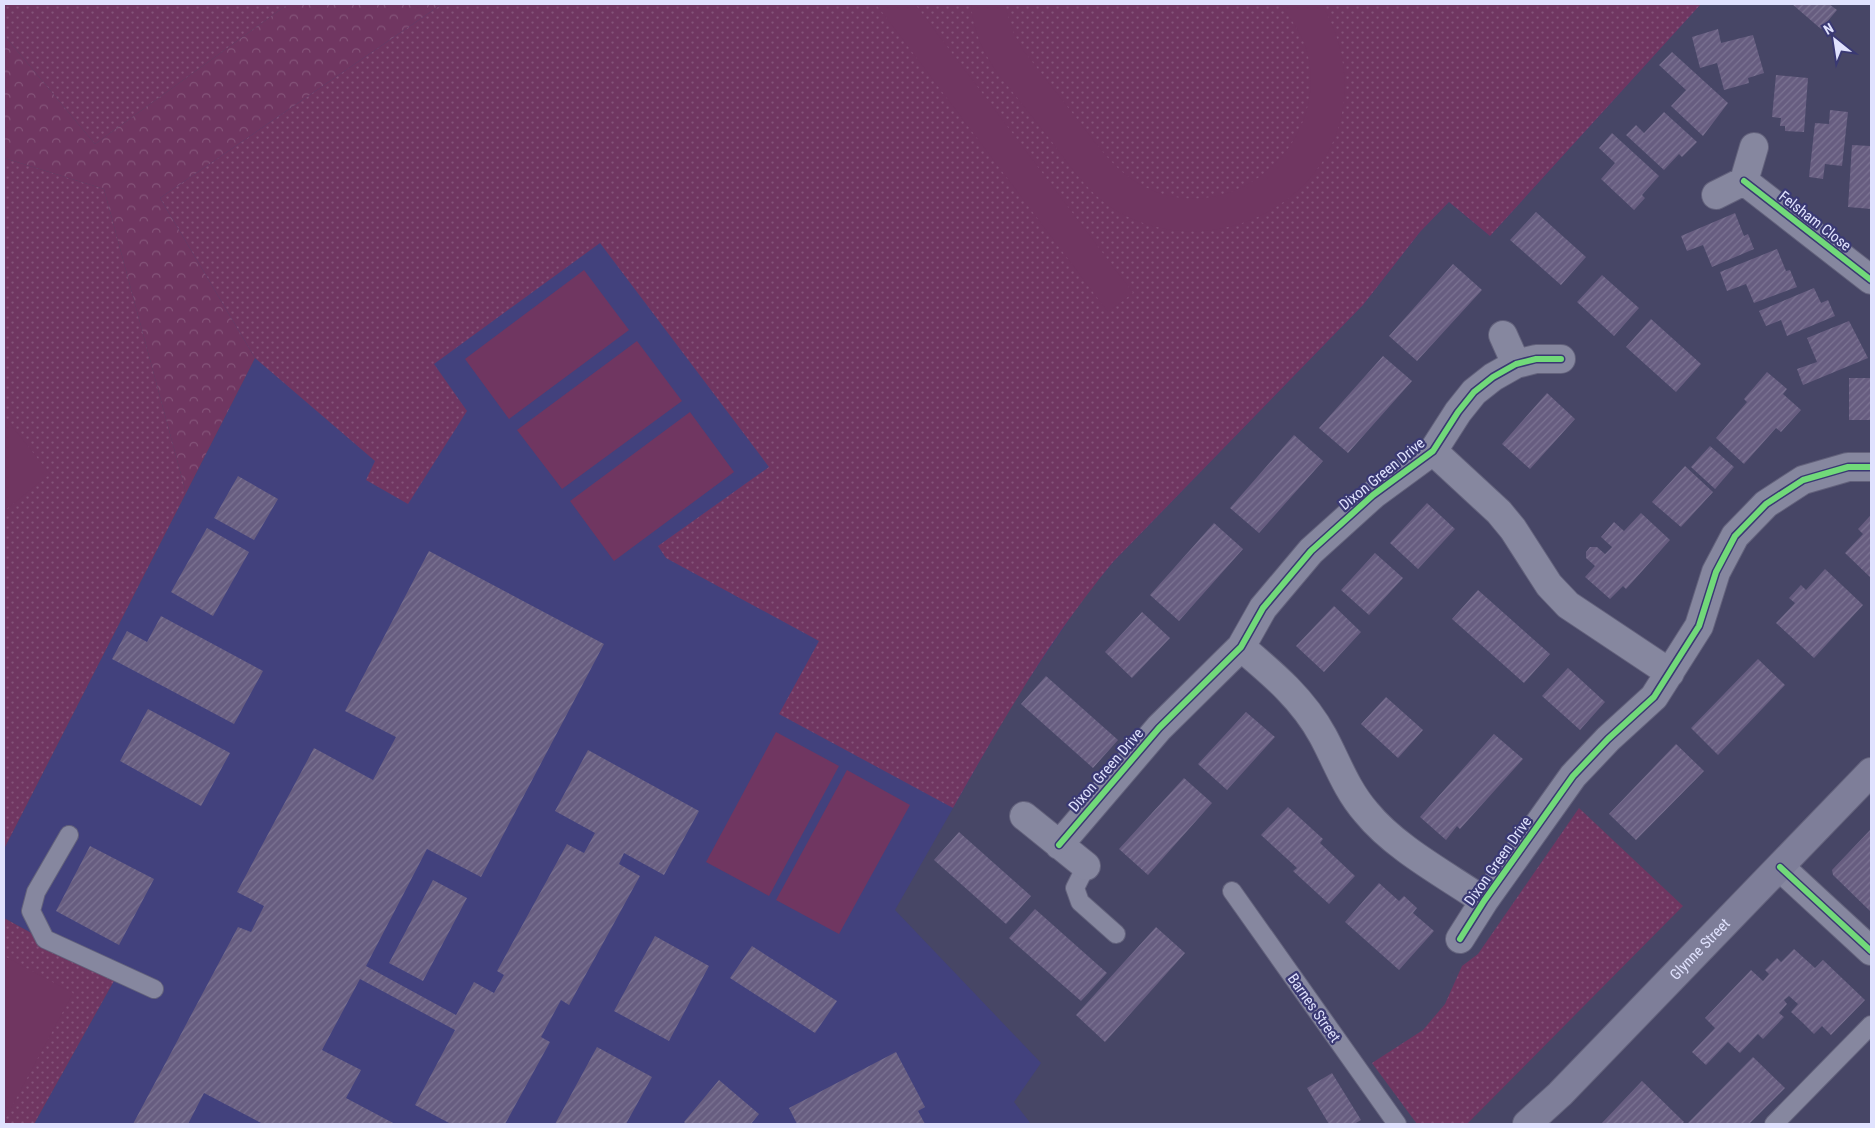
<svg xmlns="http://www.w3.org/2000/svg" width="1875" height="1128" viewBox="0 0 1875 1128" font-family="'Roboto Condensed',sans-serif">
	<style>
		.built { fill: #42417d }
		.green { fill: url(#green-dots) }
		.forest { fill: url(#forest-crowns) }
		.pitch { fill: #703661 }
		.building { fill: url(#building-hatch) }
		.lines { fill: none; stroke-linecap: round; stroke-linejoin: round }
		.service-casing { stroke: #63627c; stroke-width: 20 }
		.minor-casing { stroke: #63627c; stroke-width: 30 }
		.secondary-casing { stroke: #63627c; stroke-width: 30 }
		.service { stroke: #86879f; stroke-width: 18 }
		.minor { stroke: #86879f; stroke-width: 28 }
		.secondary { stroke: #7e7e99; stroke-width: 28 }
		.cycleway-casing { stroke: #3a3973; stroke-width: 9 }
		.cycleway { stroke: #71d979; stroke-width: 6 }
		.labels { text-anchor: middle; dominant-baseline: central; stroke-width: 4.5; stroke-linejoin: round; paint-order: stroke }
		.street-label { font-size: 15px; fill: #e0e2fe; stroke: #3a3973 }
	</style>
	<defs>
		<pattern id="green-dots" width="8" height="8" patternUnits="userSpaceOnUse" patternTransform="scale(1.25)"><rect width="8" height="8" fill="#703661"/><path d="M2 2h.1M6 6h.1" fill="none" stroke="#845379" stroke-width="1.8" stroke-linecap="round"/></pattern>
		<pattern id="forest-crowns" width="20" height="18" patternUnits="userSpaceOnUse" patternTransform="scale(1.25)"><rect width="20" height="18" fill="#703661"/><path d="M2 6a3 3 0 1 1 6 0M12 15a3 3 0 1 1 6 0" fill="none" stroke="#845379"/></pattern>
		<pattern id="building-hatch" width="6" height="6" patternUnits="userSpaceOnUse" patternTransform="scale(1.25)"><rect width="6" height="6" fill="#675d80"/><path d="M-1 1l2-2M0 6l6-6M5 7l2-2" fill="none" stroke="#7c7493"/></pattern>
	</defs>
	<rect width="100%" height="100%" fill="#474666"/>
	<!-- built -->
	<path class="built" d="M 442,4 L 1701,4 L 1490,236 L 1449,202 L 1420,232 L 1363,305 L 1113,562 L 1082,600 L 1014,701 L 895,910 L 1041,1063 L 1014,1102 L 1031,1124 L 34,1124 L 115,979 L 4,918 L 4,849 L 255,358 L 160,198 Z"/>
	<!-- green -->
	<path class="green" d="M 4,4 L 288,4 L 95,144 L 4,35 Z
		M 442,4 L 1701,4 L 1490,236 L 1449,202 L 1420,232 L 1363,305 L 1113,562 C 1050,638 1001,723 953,808 L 779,714 L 819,641 L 666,558 L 658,546 L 769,467 L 600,243 L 434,364 L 467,411 L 408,504 L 366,480 L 375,461 L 255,358 L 160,198 Z
		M 4,158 L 104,189 L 186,493 L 4,849 Z
		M 1579,808 L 1683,906 L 1467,1124 L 1417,1124 L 1372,1063 L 1423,1030 L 1445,1004 L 1462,966 L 1478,954 Z
		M 4,918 L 115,979 L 34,1124 L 4,1124 Z"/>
	<!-- forest -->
	<path class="forest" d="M 288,4 L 442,4 L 160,198 L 255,358 L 186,493 L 104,189 L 4,158 L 4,35 L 95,144 Z"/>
	<!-- pitch -->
	<path class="pitch" d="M 876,4 L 915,4 L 1133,293 L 1108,312 Z
		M 971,4 L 1004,4 L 1014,34 L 1023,50 C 1041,73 1059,96 1077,119 C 1096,143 1114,171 1143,186 C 1227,230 1325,152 1309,60 C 1305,38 1293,21 1280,4 L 1322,4 C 1332,23 1340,42 1343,64 C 1361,184 1231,267 1126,216 C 1093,200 1073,170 1052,142 C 1034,119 1016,96 998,74 C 983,52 973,31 971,4 Z
		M 584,270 L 629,330 L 509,419 L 465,359 Z
		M 637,341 L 682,401 L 562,489 L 517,430 Z
		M 690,412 L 734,472 L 614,561 L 570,501 Z
		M 4,416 L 50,474 L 4,511 Z
		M 776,732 L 839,766 L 769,896 L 706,862 Z
		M 847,770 L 910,805 L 839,934 L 776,900 Z
		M 4,956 L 73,993 L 4,1121 Z"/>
	<!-- building -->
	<path class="building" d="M 1792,4 L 1829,4 L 1837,10 L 1821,29 Z
		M 1718,29 L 1721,43 L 1753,35 L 1764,73 L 1748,78 L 1749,83 L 1724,90 L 1717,63 L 1700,68 L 1692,37 Z
		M 1672,52 L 1728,103 L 1703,136 L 1671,106 L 1686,90 L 1659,65 Z
		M 1776,75 L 1808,78 L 1804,132 L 1785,131 L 1785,126 L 1780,126 L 1781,118 L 1772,117 Z
		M 1830,110 L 1848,112 L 1842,166 L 1825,164 L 1823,179 L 1809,177 L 1815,123 L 1829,124 Z
		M 1664,112 L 1697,142 L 1682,157 L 1679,154 L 1664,170 L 1626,135 L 1636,125 L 1644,133 Z
		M 1612,133 L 1659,176 L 1642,195 L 1645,198 L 1634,210 L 1601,179 L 1615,163 L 1599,148 Z
		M 1852,145 L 1870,146 L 1871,209 L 1848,207 Z
		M 1536,212 L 1586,257 L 1561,285 L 1510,240 Z
		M 1735,213 L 1744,236 L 1748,234 L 1754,249 L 1712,267 L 1703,245 L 1687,251 L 1681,236 Z
		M 1777,249 L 1786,271 L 1790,270 L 1797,287 L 1754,303 L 1746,284 L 1727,291 L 1720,272 Z
		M 1453,264 L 1482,290 L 1417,361 L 1389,336 Z
		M 1602,275 L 1639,308 L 1614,336 L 1577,302 Z
		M 1814,288 L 1821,303 L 1828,300 L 1835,316 L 1787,336 L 1781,320 L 1766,326 L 1759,311 Z
		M 1651,319 L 1701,364 L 1676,392 L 1626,347 Z
		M 1849,321 L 1868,358 L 1803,385 L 1797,369 L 1817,362 L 1807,338 Z
		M 1383,356 L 1412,381 L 1348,453 L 1319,428 Z
		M 1767,372 L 1787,389 L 1783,394 L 1801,410 L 1781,432 L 1776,428 L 1744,464 L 1716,438 L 1747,402 L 1744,399 Z
		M 1849,378 L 1871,378 L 1871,420 L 1849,420 Z
		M 1547,393 L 1575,419 L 1530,469 L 1502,444 Z
		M 1294,435 L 1323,461 L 1259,533 L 1230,508 Z
		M 1710,446 L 1734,467 L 1715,489 L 1691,467 Z
		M 1685,466 L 1713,492 L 1681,527 L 1652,502 Z
		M 238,476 L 278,499 L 254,540 L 214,518 Z
		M 1427,503 L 1455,529 L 1418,569 L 1390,543 Z
		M 1641,513 L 1670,540 L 1626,589 L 1623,586 L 1610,599 L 1585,577 L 1595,566 L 1586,558 L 1586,552 L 1590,547 L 1597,547 L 1605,554 L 1612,547 L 1601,537 L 1614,522 L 1624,531 Z
		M 1870,516 L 1871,517 L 1871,578 L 1845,553 L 1863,534 L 1858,529 Z
		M 1214,523 L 1243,549 L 1179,621 L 1150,595 Z
		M 207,528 L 249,552 L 213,616 L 171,592 Z
		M 429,551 L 604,644 L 481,877 L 427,849 L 366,966 L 456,1015 L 474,982 L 494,993 L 504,975 L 497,971 L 567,844 L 584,853 L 595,833 L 555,811 L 588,750 L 699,811 L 664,875 L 624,853 L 619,864 L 640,876 L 569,1005 L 561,1000 L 541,1037 L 550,1042 L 505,1124 L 451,1124 L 415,1105 L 455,1030 L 360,979 L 322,1050 L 361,1070 L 346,1098 L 395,1124 L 263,1124 L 204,1093 L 188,1124 L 133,1124 L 238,927 L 251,932 L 264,906 L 237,892 L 314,748 L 373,780 L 396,737 L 345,711 Z
		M 1375,553 L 1403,578 L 1369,615 L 1341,590 Z
		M 1825,569 L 1863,605 L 1814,658 L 1776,623 L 1795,603 L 1789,598 L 1801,585 L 1806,590 Z
		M 1478,590 L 1550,654 L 1524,683 L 1452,619 Z
		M 1334,606 L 1361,632 L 1324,672 L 1296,646 Z
		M 1142,612 L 1170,638 L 1132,678 L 1105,652 Z
		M 161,616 L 263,671 L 234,724 L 112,659 L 127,631 L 147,642 Z
		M 1758,659 L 1785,685 L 1718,755 L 1691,728 Z
		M 1568,668 L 1605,702 L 1580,730 L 1542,696 Z
		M 1046,676 L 1118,740 L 1093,768 L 1021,704 Z
		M 1386,697 L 1423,730 L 1398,758 L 1361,724 Z
		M 148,709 L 230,753 L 201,806 L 120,761 Z
		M 1246,712 L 1275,737 L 1227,790 L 1198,764 Z
		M 1494,734 L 1523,759 L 1460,829 L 1457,826 L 1446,840 L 1420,817 Z
		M 1676,744 L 1704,771 L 1636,840 L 1609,814 Z
		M 1184,778 L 1212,803 L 1148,875 L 1119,849 Z
		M 1288,807 L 1323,839 L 1320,843 L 1355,876 L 1329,904 L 1293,871 L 1297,868 L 1261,835 Z
		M 1871,829 L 1871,912 L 1833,875 L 1832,870 Z
		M 959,832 L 1031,896 L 1006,924 L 934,860 Z
		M 90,846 L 154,879 L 119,945 L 56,911 Z
		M 433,880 L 467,898 L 423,981 L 389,963 Z
		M 1379,883 L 1399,901 L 1404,896 L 1417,908 L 1413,913 L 1434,931 L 1399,970 L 1345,922 Z
		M 1035,909 L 1107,973 L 1081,1001 L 1009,938 Z
		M 1156,927 L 1185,953 L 1105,1042 L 1076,1015 Z
		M 655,936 L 709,966 L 669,1041 L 614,1011 Z
		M 752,946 L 837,1001 L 815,1033 L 730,978 Z
		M 1794,949 L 1815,968 L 1823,960 L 1865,1000 L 1831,1035 L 1822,1026 L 1814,1034 L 1803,1023 L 1791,1012 L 1798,1004 L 1789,996 L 1784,1000 L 1787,1004 L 1779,1013 L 1784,1017 L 1763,1039 L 1758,1034 L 1740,1053 L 1728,1042 L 1706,1065 L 1692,1052 L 1715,1028 L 1705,1018 L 1751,970 L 1763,981 L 1769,974 L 1765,970 L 1777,958 L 1781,962 Z
		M 597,1047 L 652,1077 L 626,1124 L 555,1124 Z
		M 896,1052 L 925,1107 L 918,1111 L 925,1124 L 797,1124 L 789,1108 Z
		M 1753,1057 L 1785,1088 L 1749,1124 L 1687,1124 Z
		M 1332,1073 L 1361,1120 L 1354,1124 L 1329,1124 L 1307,1088 Z
		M 719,1080 L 759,1114 L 751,1124 L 686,1124 L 684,1122 Z
		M 1642,1081 L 1684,1122 L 1682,1124 L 1601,1124 Z"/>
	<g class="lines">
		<defs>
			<path id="service" d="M 69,835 L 36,892 L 31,911 L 45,939 L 154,989
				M 1086,866 L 1075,888 L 1080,902 L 1116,934
				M 1232,891 L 1397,1124
				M 1774,1124 L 1871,1025"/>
			<path id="minor" d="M 1744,181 L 1871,280
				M 1716,195 L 1744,181 L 1754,147
				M 1503,335 L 1516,364
				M 1433,451 L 1499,512 L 1513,529 L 1549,585 L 1568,605 L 1670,673
				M 1241,647 C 1273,674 1303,699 1323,736 C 1337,762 1346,789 1366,812 C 1395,848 1446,875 1484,901
				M 1024,816 L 1086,866
				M 1059,845 L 1159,728 L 1241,647 L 1263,608 L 1311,551 L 1373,495 L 1433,451 L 1458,412 L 1474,392 L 1493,377 L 1516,364 L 1536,359 L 1561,359
				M 1780,867 L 1871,951
				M 1460,939 L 1484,901 L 1573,776 L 1608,739 L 1654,697 L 1699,626 L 1716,572 L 1735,536 L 1766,504 L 1803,480 L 1848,467 L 1871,467"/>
			<g id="secondary">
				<path id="s1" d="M 1527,1124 L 1560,1094 L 1871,772"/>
			</g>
		</defs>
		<!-- service casing -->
		<use href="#service" class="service-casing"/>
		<!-- minor casing -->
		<use href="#minor" class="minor-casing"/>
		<!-- secondary casing -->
		<use href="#secondary" class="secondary-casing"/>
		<!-- service -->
		<use href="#service" class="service"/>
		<!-- minor -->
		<use href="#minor" class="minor"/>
		<!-- secondary -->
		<use href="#secondary" class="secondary"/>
		<defs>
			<path id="cycleway" d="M 1744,181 L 1871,280
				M 1059,845 L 1159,728 L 1241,647 L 1263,608 L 1311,551 L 1373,495 L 1433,451 L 1458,412 L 1474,392 L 1493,377 L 1516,364 L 1536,359 L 1561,359
				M 1780,867 L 1871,951
				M 1460,939 L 1484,901 L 1573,776 L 1608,739 L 1654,697 L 1699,626 L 1716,572 L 1735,536 L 1766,504 L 1803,480 L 1848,467 L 1871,467"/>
		</defs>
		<!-- cycleway casing -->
		<use href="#cycleway" class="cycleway-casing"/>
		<!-- cycleway -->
		<use href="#cycleway" class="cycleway"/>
	</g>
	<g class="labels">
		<!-- street labels -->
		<g class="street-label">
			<text transform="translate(1815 221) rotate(38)">Felsham Close</text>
			<text transform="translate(1382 474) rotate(-39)">Dixon Green Drive</text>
			<text transform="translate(1106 770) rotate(-49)">Dixon Green Drive</text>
			<text transform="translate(1498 861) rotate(-55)">Dixon Green Drive</text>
			<text stroke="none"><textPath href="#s1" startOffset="246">Glynne Street</textPath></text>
			<text transform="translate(1314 1008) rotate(55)">Barnes Street</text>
		</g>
	</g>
	<!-- border -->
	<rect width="1875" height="1128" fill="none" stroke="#e0e2fe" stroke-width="10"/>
	<!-- north arrow -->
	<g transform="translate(1835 40) rotate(330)" stroke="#3a3973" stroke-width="4" paint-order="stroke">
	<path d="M0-4L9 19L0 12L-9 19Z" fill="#e0e2fe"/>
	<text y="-8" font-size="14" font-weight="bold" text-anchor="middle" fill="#e0e2fe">N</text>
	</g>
</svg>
